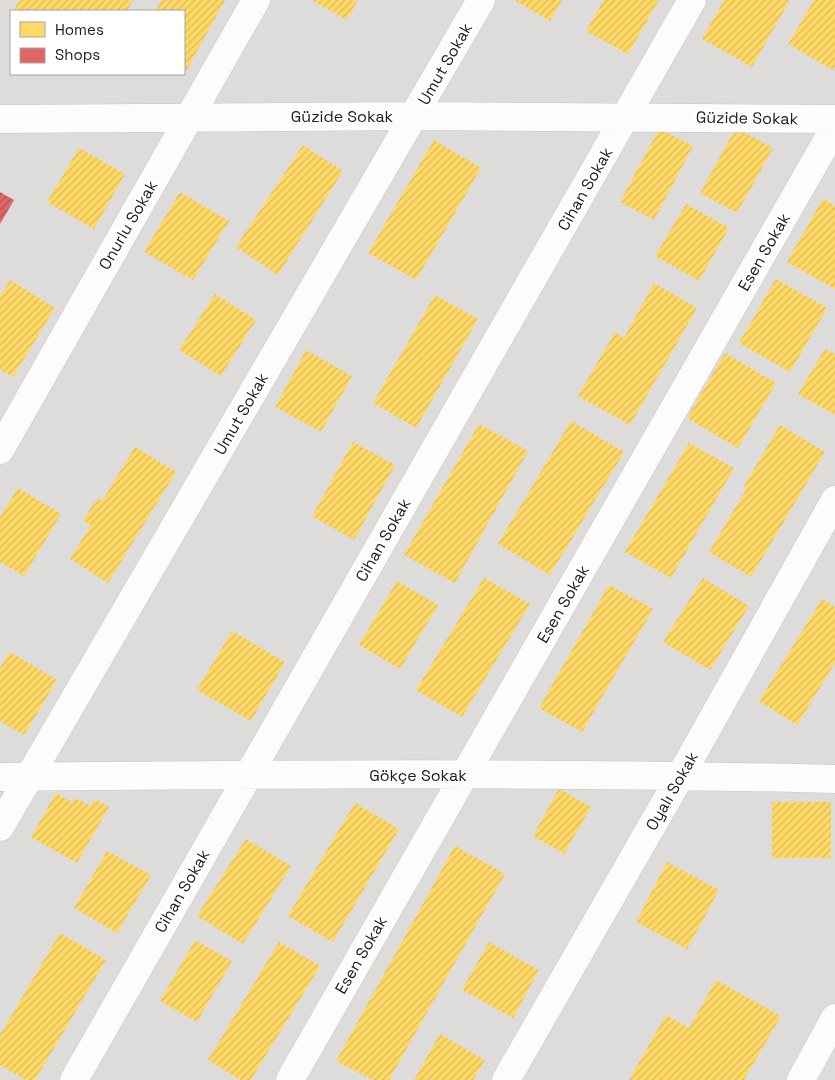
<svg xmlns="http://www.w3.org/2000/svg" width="835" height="1080" viewBox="0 0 835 1080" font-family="'Space Grotesk',sans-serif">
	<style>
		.residential { fill: #dedcda; fill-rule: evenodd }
		.homes { fill: url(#homes-hatch) }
		.shops { fill: url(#shops-hatch) }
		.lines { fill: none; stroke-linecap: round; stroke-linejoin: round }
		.street-casing { stroke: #c7c6c5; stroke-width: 29 }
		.street { stroke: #fdfcfc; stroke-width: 28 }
		.labels { text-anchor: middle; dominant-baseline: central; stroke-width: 5; stroke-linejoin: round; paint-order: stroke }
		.street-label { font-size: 16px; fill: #202020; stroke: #fff }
	</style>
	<defs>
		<pattern id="homes-hatch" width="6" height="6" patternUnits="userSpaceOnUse" patternTransform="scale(1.25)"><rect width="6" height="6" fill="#ffd966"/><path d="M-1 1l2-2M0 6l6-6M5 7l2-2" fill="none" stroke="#daba58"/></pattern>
		<pattern id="shops-hatch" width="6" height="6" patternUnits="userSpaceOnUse" patternTransform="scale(1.25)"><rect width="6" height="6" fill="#e06666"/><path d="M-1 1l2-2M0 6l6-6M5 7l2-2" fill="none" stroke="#b55454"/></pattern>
	</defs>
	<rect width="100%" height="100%" fill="#efece9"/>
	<!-- residential -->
	<path class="residential" d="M 0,0 L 835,0 L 835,1080 L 0,1080 ZM 11,11 L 184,11 L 184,74 L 11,74 Z"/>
	<!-- homes -->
	<path class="homes" d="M 20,0 L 133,0 L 127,11 L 13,11 Z
		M 162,0 L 225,0 L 184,75 L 184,11 L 155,11 Z
		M 311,0 L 358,0 L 347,20 Z
		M 514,0 L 562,0 L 550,21 Z
		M 604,0 L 659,0 L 628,54 L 586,31 Z
		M 724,0 L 790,0 L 752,67 L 702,39 Z
		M 814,0 L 835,0 L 835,66 L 833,70 L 788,44 Z
		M 736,128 L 773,148 L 737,213 L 700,193 Z
		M 659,129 L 693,146 L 654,220 L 620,202 Z
		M 434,140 L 481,168 L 416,280 L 368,253 Z
		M 303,145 L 343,171 L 278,275 L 236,247 Z
		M 79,148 L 125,174 L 94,229 L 47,202 Z
		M 180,192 L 229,221 L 193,280 L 144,252 Z
		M 823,199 L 835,206 L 835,289 L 787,262 Z
		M 686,204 L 729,228 L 699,281 L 655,256 Z
		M 776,279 L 827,308 L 790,372 L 739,343 Z
		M 10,280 L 55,308 L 13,377 L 0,369 L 0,297 Z
		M 654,283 L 697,308 L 630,425 L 578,396 L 615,332 L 624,338 Z
		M 215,294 L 256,320 L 221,376 L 179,350 Z
		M 435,295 L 478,319 L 416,428 L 373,403 Z
		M 825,349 L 835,354 L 835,415 L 798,394 Z
		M 306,350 L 352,376 L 321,432 L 275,407 Z
		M 725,353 L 776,383 L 738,448 L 687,418 Z
		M 571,421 L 624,452 L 550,575 L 498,544 Z
		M 479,424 L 528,451 L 455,583 L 404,555 Z
		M 780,425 L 825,452 L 751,577 L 709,552 L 747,488 L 744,486 Z
		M 353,442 L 395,465 L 354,540 L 312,516 Z
		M 689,443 L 734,468 L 671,578 L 625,552 Z
		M 135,447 L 176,472 L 108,583 L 70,559 L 91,525 L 83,520 L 97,499 L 102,501 Z
		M 18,488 L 61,514 L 24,576 L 0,562 L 0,517 Z
		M 484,578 L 530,604 L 462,717 L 416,690 Z
		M 703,578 L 749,606 L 710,670 L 663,642 Z
		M 397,581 L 438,605 L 400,669 L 359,645 Z
		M 609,585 L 653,609 L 582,732 L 539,708 Z
		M 822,599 L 835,607 L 835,663 L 797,725 L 759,701 Z
		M 232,631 L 285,662 L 251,721 L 197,690 Z
		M 10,652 L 57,680 L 24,735 L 0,721 L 0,668 Z
		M 559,789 L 591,807 L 564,854 L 533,836 Z
		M 56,793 L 73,803 L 75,798 L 90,806 L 95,799 L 109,807 L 77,863 L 31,837 Z
		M 772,802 L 831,802 L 831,858 L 772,858 Z
		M 355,803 L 399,829 L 333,942 L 288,916 Z
		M 246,839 L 291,866 L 243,944 L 197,916 Z
		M 455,846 L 505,874 L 389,1080 L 373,1080 L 336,1061 Z
		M 107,851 L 151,875 L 117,933 L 74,908 Z
		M 667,862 L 719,890 L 687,949 L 636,922 Z
		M 60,933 L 106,960 L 35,1080 L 26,1080 L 0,1065 L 0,1035 Z
		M 195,940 L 232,961 L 197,1022 L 160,1001 Z
		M 279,942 L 320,966 L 251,1080 L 241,1080 L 208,1060 Z
		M 489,942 L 539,970 L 513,1018 L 462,990 Z
		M 716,980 L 781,1016 L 744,1080 L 629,1080 L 666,1015 L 689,1028 Z
		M 440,1034 L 485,1060 L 473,1080 L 414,1080 Z"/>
	<!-- shops -->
	<path class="shops" d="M 0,192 L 14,200 L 0,224 Z"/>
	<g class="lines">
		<defs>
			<path id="street" d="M 0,119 L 415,116 L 835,119
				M 0,450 L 256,0
				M 0,777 C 278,774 557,772 835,779
				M 0,827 L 481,0
				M 74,1080 L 692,0
				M 290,1080 L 835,127
				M 506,1080 L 681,775 L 835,500
				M 801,1080 L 835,1018"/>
		</defs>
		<!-- street casing -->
		<use href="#street" class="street-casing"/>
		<!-- street -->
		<use href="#street" class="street"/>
	</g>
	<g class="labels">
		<!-- street labels -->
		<g class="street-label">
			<text transform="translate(445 64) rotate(-60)">Umut Sokak</text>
			<text x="342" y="116">Güzide Sokak</text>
			<text transform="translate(747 118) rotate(1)">Güzide Sokak</text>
			<text transform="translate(585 189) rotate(-60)">Cihan Sokak</text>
			<text transform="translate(128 225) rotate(-60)">Onurlu Sokak</text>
			<text transform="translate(764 252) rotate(-60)">Esen Sokak</text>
			<text transform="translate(241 414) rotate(-60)">Umut Sokak</text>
			<text transform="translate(383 540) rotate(-60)">Cihan Sokak</text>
			<text transform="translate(563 604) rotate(-60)">Esen Sokak</text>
			<text x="418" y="775">Gökçe Sokak</text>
			<text transform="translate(672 791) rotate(-60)">Oyalı Sokak</text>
			<text transform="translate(182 891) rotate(-60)">Cihan Sokak</text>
			<text transform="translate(361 955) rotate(-60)">Esen Sokak</text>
		</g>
	</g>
	<!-- legend -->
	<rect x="10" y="10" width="175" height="65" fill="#ffffff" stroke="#a6a6a6"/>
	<rect x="20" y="22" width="25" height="15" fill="#ffd966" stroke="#a6a6a6"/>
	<text x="55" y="35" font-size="15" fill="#202020">Homes</text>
	<rect x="20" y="48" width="25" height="15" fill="#e06666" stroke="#a6a6a6"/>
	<text x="55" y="60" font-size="15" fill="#202020">Shops</text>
</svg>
